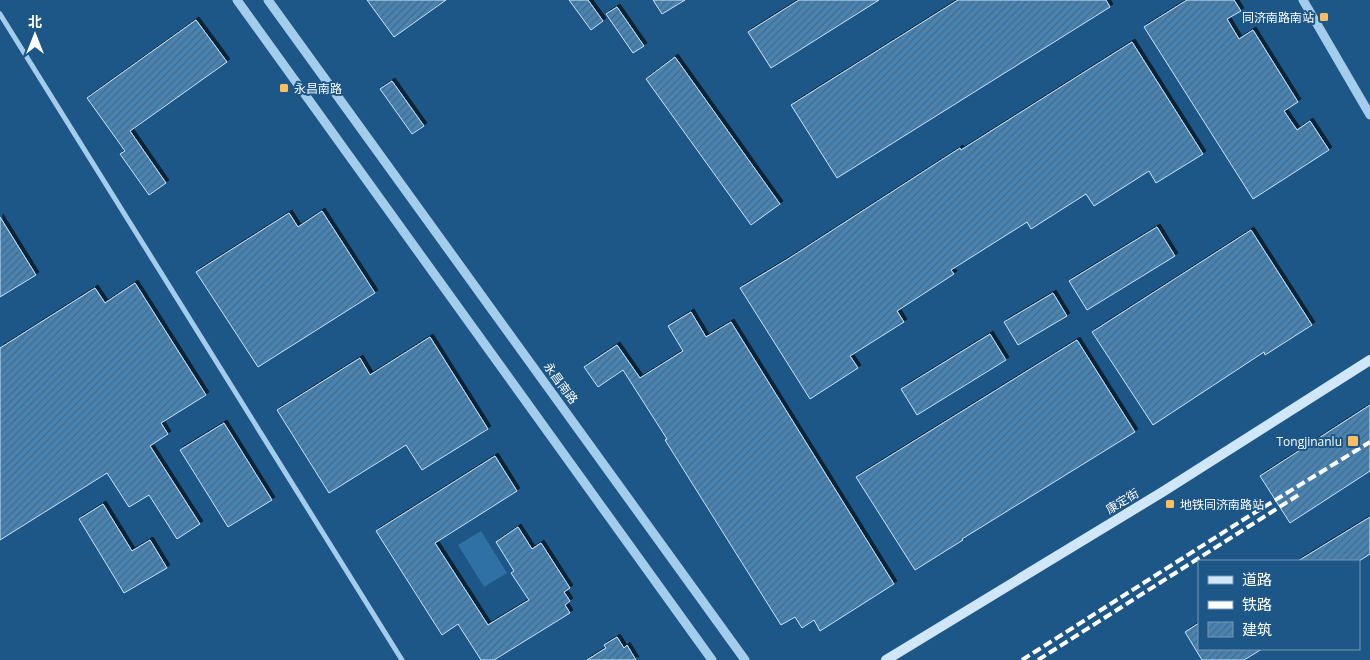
<svg xmlns="http://www.w3.org/2000/svg" width="1370" height="660" viewBox="0 0 1370 660" font-family="'Open Sans','Noto Sans SC',sans-serif">
	<style>
		.pitch { fill: #2f71a5 }
		.building { fill: url(#building-hatch); stroke: #c9e4f9; filter: url(#shadow) }
		.lines { fill: none; stroke-linecap: round; stroke-linejoin: round }
		.minor { stroke: #a4cdec; stroke-width: 5 }
		.tertiary { stroke: #a4cdec; stroke-width: 9 }
		.secondary { stroke: #d0e6f9; stroke-width: 10 }
		.rail { stroke: #fff; stroke-width: 4; stroke-dasharray: 9 4; stroke-linecap: butt }
		.poi-dot { fill: #fcbe61; stroke: #1c5787; stroke-width: 2 }
		.labels { text-anchor: middle; dominant-baseline: central; stroke-width: 4; stroke-linejoin: round; paint-order: stroke }
		.poi-label { font-size: 12px; fill: #fff; stroke: #1c5787; text-anchor: end }
		.street-label { font-size: 12px; fill: #fff; stroke: #1c5787 }
	</style>
	<defs>
		<pattern id="building-hatch" width="6" height="6" patternUnits="userSpaceOnUse" patternTransform="scale(1.25)"><rect width="6" height="6" fill="#4983b2"/><path d="M-1 1l2-2M0 6l6-6M5 7l2-2" fill="none" stroke="#4a6a84"/></pattern>
		<filter id="shadow"><feDropShadow dx="3" dy="-3" stdDeviation="0" flood-color="#0009"/></filter>
	</defs>
	<rect width="100%" height="100%" fill="#1c5787"/>
	<!-- pitch -->
	<path class="pitch" d="M 481,531 L 507,573 L 484,587 L 458,545 Z"/>
	<!-- building -->
	<path class="building" d="M 367,0 L 446,0 L 394,37 Z
		M 569,0 L 588,0 L 603,21 L 591,30 Z
		M 653,0 L 685,0 L 662,14 Z
		M 799,0 L 879,0 L 771,68 L 748,32 Z
		M 958,0 L 1106,0 L 1110,7 L 837,178 L 791,105 Z
		M 1187,0 L 1234,0 L 1241,11 L 1227,19 L 1239,39 L 1253,30 L 1298,102 L 1284,111 L 1297,130 L 1310,121 L 1329,150 L 1253,199 L 1144,27 Z
		M 617,7 L 644,46 L 633,53 L 606,14 Z
		M 196,20 L 227,62 L 130,131 L 166,183 L 149,195 L 120,154 L 125,151 L 87,98 Z
		M 1132,42 L 1203,154 L 1156,183 L 1149,171 L 1094,206 L 1086,194 L 1031,229 L 1027,222 L 951,270 L 954,274 L 897,311 L 904,322 L 850,356 L 858,368 L 810,399 L 740,288 L 788,259 L 960,148 L 961,150 Z
		M 675,57 L 780,204 L 751,225 L 646,79 Z
		M 392,81 L 424,126 L 412,134 L 380,89 Z
		M 322,211 L 375,293 L 258,367 L 196,272 L 289,213 L 298,227 Z
		M 0,217 L 36,275 L 0,297 Z
		M 1157,227 L 1175,256 L 1087,310 L 1069,281 Z
		M 1251,230 L 1312,325 L 1265,355 L 1264,352 L 1153,425 L 1092,332 Z
		M 135,283 L 206,395 L 161,423 L 168,434 L 150,446 L 200,524 L 177,539 L 149,495 L 129,507 L 107,473 L 0,540 L 0,348 L 95,288 L 105,303 Z
		M 1053,293 L 1067,316 L 1018,345 L 1004,322 Z
		M 691,312 L 706,337 L 731,322 L 894,584 L 820,631 L 814,620 L 802,628 L 795,617 L 781,625 L 665,440 L 667,439 L 623,370 L 598,387 L 584,367 L 617,345 L 640,378 L 683,351 L 668,326 Z
		M 990,334 L 1006,360 L 917,415 L 901,389 Z
		M 430,337 L 488,429 L 422,470 L 406,445 L 329,493 L 277,410 L 360,358 L 370,375 Z
		M 1077,340 L 1135,432 L 962,539 L 963,540 L 915,570 L 856,477 Z
		M 1370,405 L 1370,471 L 1290,523 L 1260,476 Z
		M 224,423 L 272,500 L 228,527 L 180,450 Z
		M 495,456 L 517,491 L 435,543 L 488,625 L 529,600 L 511,573 L 514,571 L 496,542 L 518,527 L 532,549 L 541,543 L 570,588 L 564,592 L 570,601 L 565,605 L 570,613 L 494,660 L 481,660 L 458,624 L 442,635 L 376,531 Z
		M 103,504 L 132,551 L 150,540 L 167,568 L 124,593 L 79,519 Z
		M 1370,517 L 1370,554 L 1359,561 L 1298,561 Z
		M 1199,623 L 1199,649 L 1262,649 L 1244,660 L 1202,660 L 1185,632 Z
		M 617,637 L 624,648 L 627,645 L 636,660 L 587,660 L 606,648 L 604,645 Z"/>
	<g class="lines">
		<!-- minor -->
		<path class="minor" d="M 0,14 L 402,660"/>
		<!-- tertiary -->
		<path class="tertiary" d="M 237,0 L 712,660
			M 268,0 L 745,660
			M 1303,0 L 1370,115"/>
		<!-- secondary -->
		<path class="secondary" d="M 886,660 L 1164,491 L 1370,360"/>
		<!-- rail -->
		<path class="rail" d="M 1022,660 L 1246,518 L 1370,442
			M 1038,660 L 1300,494"/>
	</g>
	<!-- markers -->
	<g class="poi-dot">
		<rect x="1319" y="12" width="10" height="10" rx="2.5"/>
		<rect x="279" y="83" width="10" height="10" rx="2.5"/>
		<rect x="1347" y="435" width="12" height="12" rx="2.5"/>
		<rect x="1165" y="499" width="10" height="10" rx="2.5"/>
	</g>
	<g class="labels">
		<!-- poi labels -->
		<g class="poi-label">
			<text x="1314" y="17">同济南路南站</text>
			<text x="294" y="88" text-anchor="start">永昌南路</text>
			<text x="1342" y="441">Tongjinanlu</text>
			<text x="1180" y="504" text-anchor="start">地铁同济南路站</text>
		</g>
		<!-- street labels -->
		<g class="street-label">
			<text transform="translate(561 383) rotate(54)">永昌南路</text>
			<text transform="translate(1122 501) rotate(-31)">康定街</text>
		</g>
	</g>
	<!-- legend -->
	<rect x="1198" y="560" width="162" height="90" fill="#1c5787" stroke="#779ab7"/>
	<rect x="1208" y="576" width="25" height="8" fill="#d0e6f9" stroke="#779ab7"/>
	<text x="1242" y="585" font-size="15" fill="#ffffff">道路</text>
	<rect x="1208" y="601" width="25" height="8" fill="#ffffff" stroke="#779ab7"/>
	<text x="1242" y="610" font-size="15" fill="#ffffff">铁路</text>
	<rect x="1208" y="622" width="25" height="15" fill="url(#building-hatch)" stroke="#779ab7"/>
	<text x="1242" y="635" font-size="15" fill="#ffffff">建筑</text>
	<!-- north arrow -->
	<g transform="translate(35 35)" stroke="#1c5787" stroke-width="4" paint-order="stroke">
	<path d="M0-4L9 19L0 12L-9 19Z" fill="#ffffff"/>
	<text y="-8" font-size="14" font-weight="bold" text-anchor="middle" fill="#ffffff">北</text>
	</g>
</svg>
